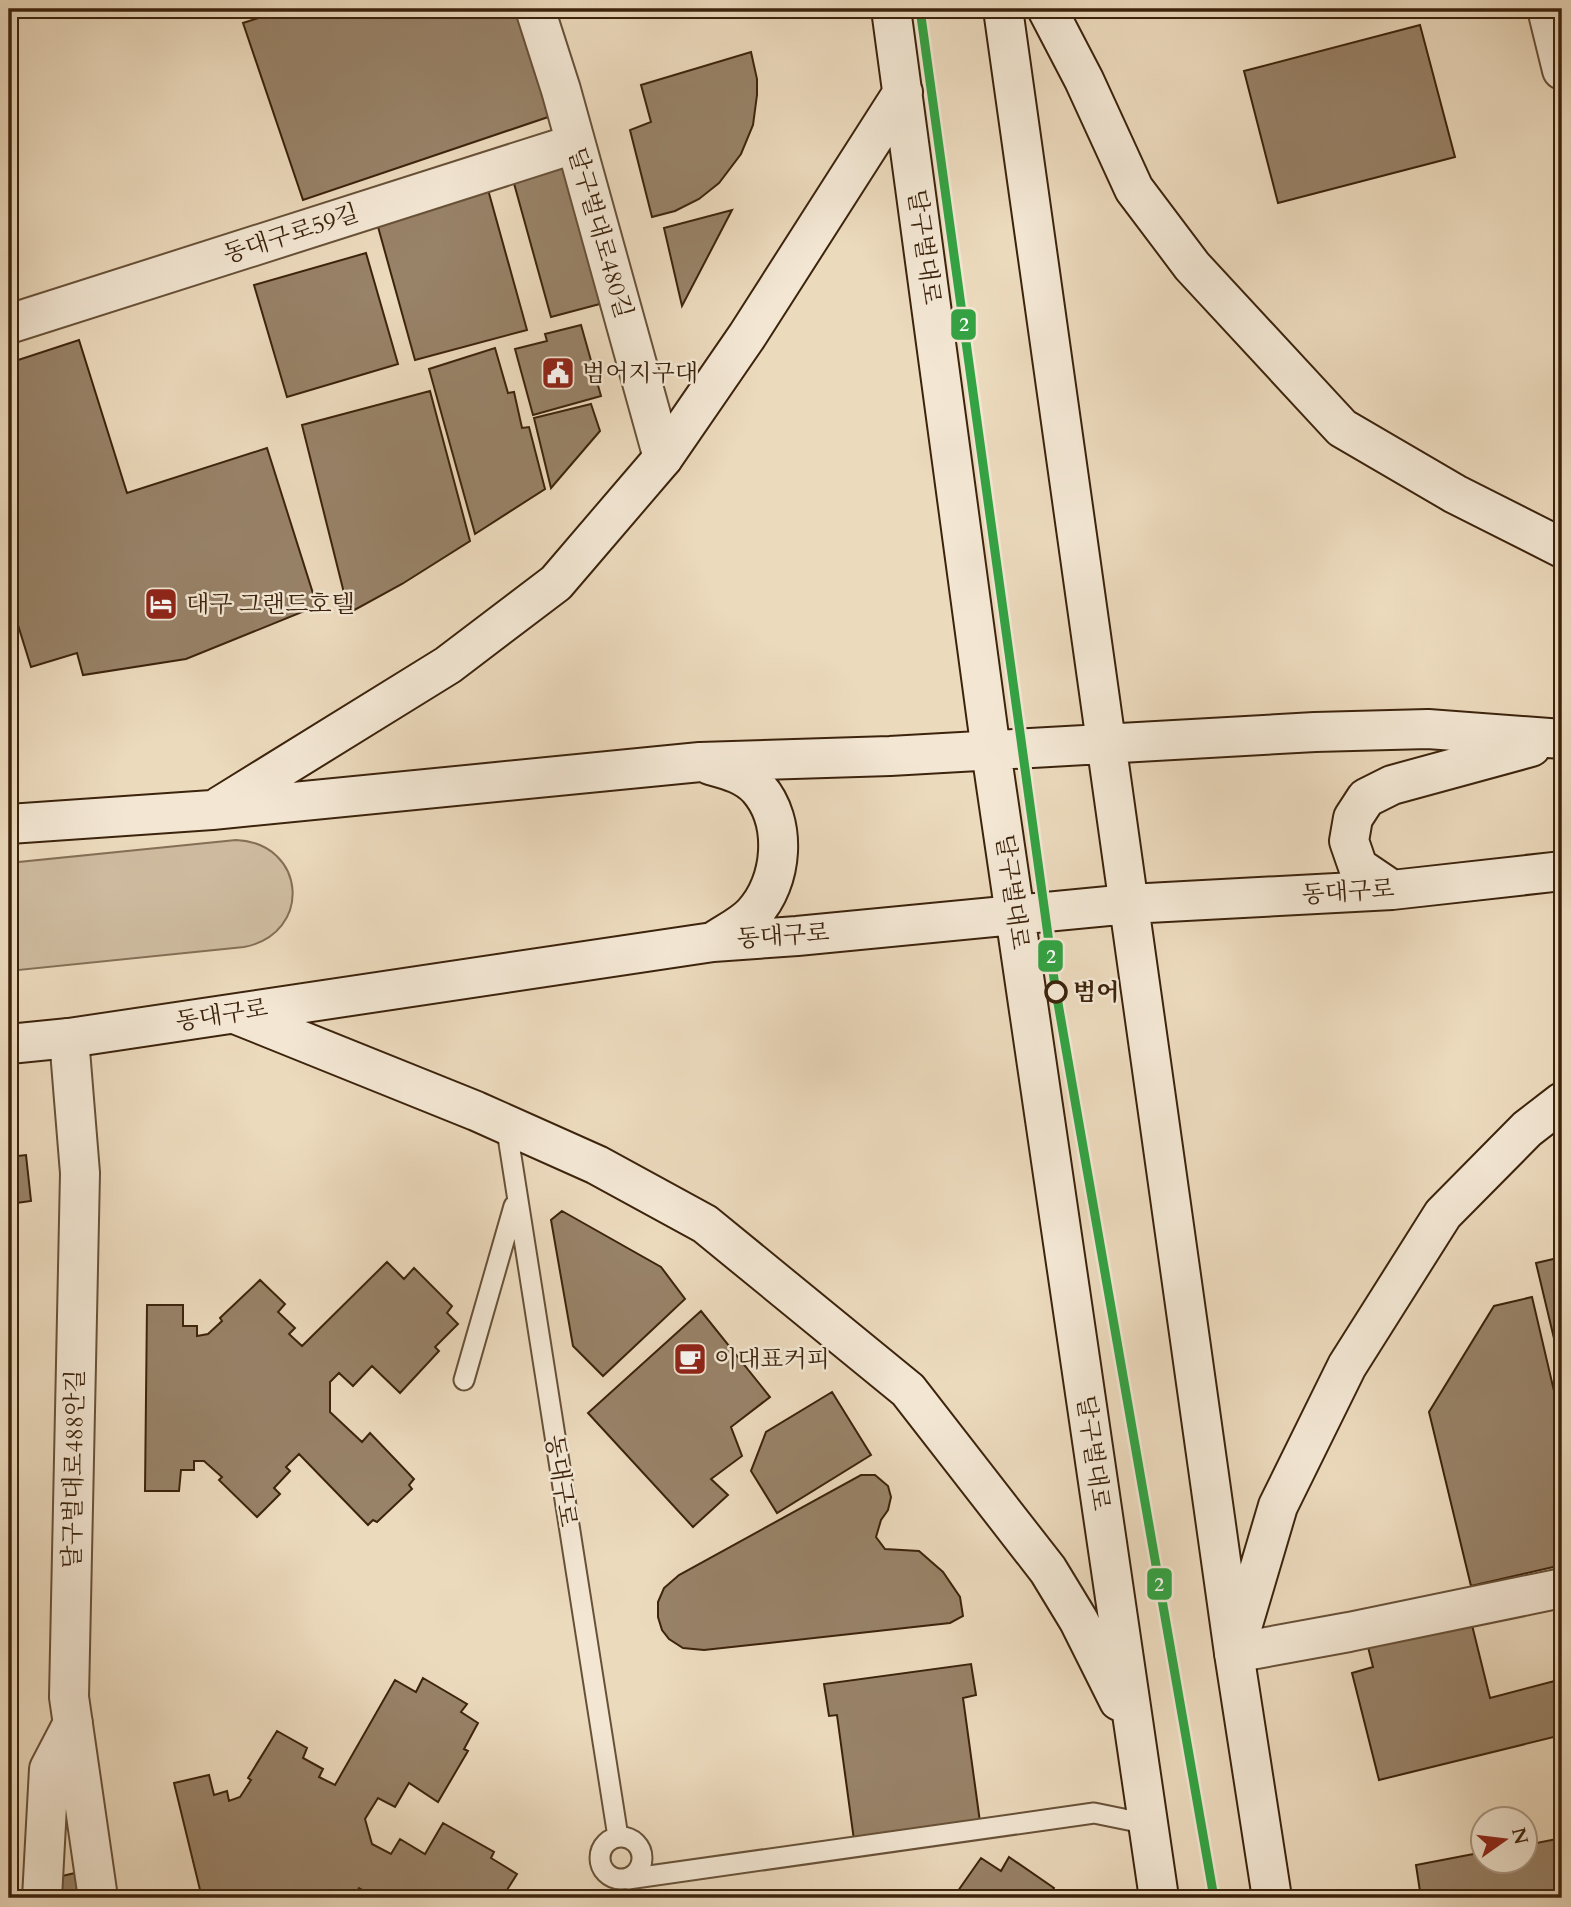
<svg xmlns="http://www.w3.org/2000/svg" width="1571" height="1907" viewBox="0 0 1571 1907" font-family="Cardo,'Noto Serif KR',serif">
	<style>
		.green { fill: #cebb9f; stroke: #856f56; stroke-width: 2 }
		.building { fill: #988268; stroke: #3c230c; stroke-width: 2 }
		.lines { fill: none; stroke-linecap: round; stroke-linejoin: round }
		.lane-casing { stroke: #685138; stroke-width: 23 }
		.street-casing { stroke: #685138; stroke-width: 42 }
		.secondary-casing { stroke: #3c230c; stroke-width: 42 }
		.lane { stroke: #f3e7d4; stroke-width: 19 }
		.street { stroke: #f3e7d4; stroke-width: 38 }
		.secondary { stroke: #f3e7d4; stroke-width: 38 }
		.metro-1-casing { stroke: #f3e7d4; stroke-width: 14 }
		.metro-1 { stroke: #33a343; stroke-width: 9 }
		.stop-dot { fill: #f3e7d4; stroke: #3c230c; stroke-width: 3.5 }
		.labels { text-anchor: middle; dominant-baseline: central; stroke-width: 5; stroke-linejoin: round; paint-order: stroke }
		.street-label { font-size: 24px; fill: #3c230c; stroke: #f3e7d4 }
		.poi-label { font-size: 24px; fill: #3c230c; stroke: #f3e7d4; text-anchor: start }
		.stop-label { font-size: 24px; font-weight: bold; fill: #3c230c; stroke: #f3e7d4; text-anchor: start }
		.line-badge { stroke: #f3e7d4; stroke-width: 2.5 }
		.badge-label { font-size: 19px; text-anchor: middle; font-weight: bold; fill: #fff }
	</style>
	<rect width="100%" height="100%" fill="#ecdabd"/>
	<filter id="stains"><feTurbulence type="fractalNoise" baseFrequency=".00286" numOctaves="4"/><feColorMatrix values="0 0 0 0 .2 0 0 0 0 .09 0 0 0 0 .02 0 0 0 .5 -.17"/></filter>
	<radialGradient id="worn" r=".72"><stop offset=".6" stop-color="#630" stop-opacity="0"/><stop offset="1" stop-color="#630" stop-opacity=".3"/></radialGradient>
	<!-- green -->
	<path class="green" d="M 236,840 C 307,843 313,934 244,947 L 9,971 L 9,863 Z"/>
	<!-- building -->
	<path class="building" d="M 286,9 L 521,9 L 557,114 L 303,200 L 243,23 Z
		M 1420,25 L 1455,157 L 1278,203 L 1244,71 Z
		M 751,52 L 757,79 L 757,95 L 753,125 L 741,154 L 719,183 L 699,199 L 675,211 L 652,217 L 630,130 L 651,122 L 641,85 Z
		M 570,152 L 611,301 L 551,317 L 510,169 Z
		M 487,186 L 527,330 L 415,360 L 375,216 Z
		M 732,210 L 682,306 L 664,228 Z
		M 366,253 L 398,364 L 287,397 L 254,285 Z
		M 581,325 L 601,396 L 533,415 L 515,349 L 547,341 L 545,334 Z
		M 79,340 L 127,493 L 267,448 L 317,606 L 186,659 L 83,675 L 77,653 L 31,667 L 9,596 L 9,363 Z
		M 495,348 L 508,393 L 514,392 L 522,428 L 529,427 L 545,489 L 475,534 L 429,369 Z
		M 430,391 L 470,541 L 402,584 L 349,613 L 302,425 Z
		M 591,404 L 600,431 L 551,488 L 534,418 Z
		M 26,1155 L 31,1201 L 9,1204 L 9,1157 Z
		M 562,1211 L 661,1267 L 685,1299 L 603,1376 L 573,1346 L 551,1220 Z
		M 1562,1257 L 1562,1372 L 1536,1263 Z
		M 387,1262 L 404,1279 L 414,1268 L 452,1306 L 447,1313 L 458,1324 L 435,1347 L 439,1351 L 400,1393 L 372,1366 L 353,1386 L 339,1373 L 330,1382 L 330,1412 L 362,1442 L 370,1433 L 414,1479 L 409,1485 L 412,1489 L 377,1522 L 373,1520 L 368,1525 L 299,1454 L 286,1467 L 290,1471 L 274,1488 L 280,1494 L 257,1517 L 219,1480 L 222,1477 L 204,1461 L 194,1461 L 194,1470 L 181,1470 L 179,1491 L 145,1491 L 147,1305 L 183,1305 L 183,1326 L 197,1326 L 197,1336 L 208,1334 L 222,1321 L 220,1318 L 260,1280 L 285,1304 L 278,1312 L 295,1328 L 289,1334 L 302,1346 Z
		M 1532,1297 L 1562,1425 L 1562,1565 L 1471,1586 L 1429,1412 L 1494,1306 Z
		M 701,1311 L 770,1397 L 731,1427 L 742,1456 L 711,1479 L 728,1495 L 693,1527 L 588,1413 Z
		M 832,1392 L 871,1455 L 777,1513 L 751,1471 L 766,1432 Z
		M 861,1475 L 875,1475 L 888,1486 L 891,1497 L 888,1510 L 881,1520 L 876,1537 L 885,1549 L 919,1551 L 943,1572 L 960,1597 L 963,1616 L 950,1623 L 704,1650 L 683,1648 L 669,1639 L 662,1630 L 658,1617 L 658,1602 L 664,1588 L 679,1575 Z
		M 1471,1621 L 1490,1698 L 1562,1679 L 1562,1735 L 1379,1780 L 1352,1673 L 1373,1667 L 1368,1647 Z
		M 971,1664 L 976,1695 L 963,1698 L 980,1822 L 854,1840 L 837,1715 L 829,1716 L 824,1684 Z
		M 423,1678 L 467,1704 L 461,1712 L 478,1723 L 464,1749 L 468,1751 L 438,1802 L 409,1783 L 395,1807 L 378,1798 L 365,1819 L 372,1844 L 391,1854 L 400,1839 L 425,1854 L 443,1823 L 494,1852 L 491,1858 L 517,1874 L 507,1890 L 520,1895 L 518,1898 L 376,1898 L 359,1888 L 353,1898 L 202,1898 L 174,1783 L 209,1775 L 214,1795 L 227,1791 L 229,1801 L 240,1797 L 251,1780 L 248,1778 L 277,1731 L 307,1748 L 303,1758 L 323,1769 L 319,1777 L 335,1785 L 395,1680 L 416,1692 Z
		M 1562,1838 L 1562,1898 L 1421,1898 L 1416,1865 L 1484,1852 L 1484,1862 L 1526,1862 L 1526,1845 Z
		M 1009,1857 L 1054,1888 L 1049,1896 L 1054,1898 L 953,1898 L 981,1858 L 1001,1871 Z
		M 75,1873 L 80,1898 L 53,1898 L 49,1879 Z"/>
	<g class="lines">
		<defs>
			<path id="lane" d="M 506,1124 L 618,1837
				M 464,1380 L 514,1206
				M600 1858a21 21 0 1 1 42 0a21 21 0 1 1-42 0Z
				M 628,1879 L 1094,1813 L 1148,1824"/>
			<path id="street" d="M 535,9 L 561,90 L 663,458
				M 1547,9 L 1562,70
				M 9,324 L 574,144
				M 69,1038 L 80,1173 L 69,1697 L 98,1898
				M 1234,1653 L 1349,1632 L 1562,1588
				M 42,1898 L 49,1769 L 73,1723"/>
			<path id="secondary" d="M 891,9 L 991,751 L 1159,1898
				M 1003,9 L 1234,1653 L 1272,1898
				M 1047,9 L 1084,80 L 1134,189 L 1192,266 L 1342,428 L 1455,494 L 1562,548
				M 710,765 C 728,770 745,774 758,788 C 788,822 783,882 753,914 C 743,925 726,933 713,942
				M 220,806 L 448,665 L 556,583 L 663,458 L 747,336 L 903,92
				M 9,824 L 212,810 L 700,762 L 890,756 L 1315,732 L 1428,729 L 1562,739
				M 1392,890 L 1358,867 L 1349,841 L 1353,818 L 1366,798 L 1392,785 L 1531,747
				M 235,1014 L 476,1111 L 597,1165 L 705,1224 L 908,1390 L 1048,1570 L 1079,1621 L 1119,1701
				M 9,1044 L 69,1038 L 713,942 L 797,936 L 1129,904 L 1392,890 L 1562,871
				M 1238,1641 L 1278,1506 L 1347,1366 L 1443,1214 L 1527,1129 L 1562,1102"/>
		</defs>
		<!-- lane casing -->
		<use href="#lane" class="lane-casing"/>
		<!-- street casing -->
		<use href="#street" class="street-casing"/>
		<!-- secondary casing -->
		<use href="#secondary" class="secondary-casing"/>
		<!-- lane -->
		<use href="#lane" class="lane"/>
		<!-- street -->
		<use href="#street" class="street"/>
		<!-- secondary -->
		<use href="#secondary" class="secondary"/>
		<defs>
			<path id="metro-1" d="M 920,9 L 1055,986 L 1214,1898"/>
		</defs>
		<!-- metro-1 casing -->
		<use href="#metro-1" class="metro-1-casing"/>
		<!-- metro-1 -->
		<use href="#metro-1" class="metro-1"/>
	</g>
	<!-- icons -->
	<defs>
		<symbol id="civic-square" viewBox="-11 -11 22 22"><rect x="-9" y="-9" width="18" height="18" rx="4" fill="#8f2418" stroke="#f3e7d4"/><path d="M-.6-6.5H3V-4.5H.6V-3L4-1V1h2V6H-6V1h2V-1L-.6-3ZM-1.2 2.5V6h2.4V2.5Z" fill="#fff"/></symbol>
		<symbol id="hotel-square" viewBox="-11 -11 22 22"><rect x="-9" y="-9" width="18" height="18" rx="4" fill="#8f2418" stroke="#f3e7d4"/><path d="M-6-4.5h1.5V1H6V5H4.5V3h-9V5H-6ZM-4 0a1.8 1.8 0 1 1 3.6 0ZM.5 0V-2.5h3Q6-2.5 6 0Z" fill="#fff"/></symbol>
		<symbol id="cafe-square" viewBox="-11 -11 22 22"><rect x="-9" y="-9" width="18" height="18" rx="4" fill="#8f2418" stroke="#f3e7d4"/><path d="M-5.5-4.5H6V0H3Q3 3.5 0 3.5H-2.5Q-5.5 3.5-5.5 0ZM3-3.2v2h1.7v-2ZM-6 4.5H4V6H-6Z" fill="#fff"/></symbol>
	</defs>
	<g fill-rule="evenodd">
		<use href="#civic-square" x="539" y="354" width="38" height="38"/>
		<use href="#hotel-square" x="142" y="585" width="38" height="38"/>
		<use href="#cafe-square" x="671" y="1340" width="38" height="38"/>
	</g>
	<!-- markers -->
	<circle class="stop-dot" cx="1056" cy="992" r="10"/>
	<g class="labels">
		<!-- street labels -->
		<g class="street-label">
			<text transform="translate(600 233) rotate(74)">달구벌대로480길</text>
			<text transform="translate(291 234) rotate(-18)">동대구로59길</text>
			<text transform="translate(924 247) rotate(82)">달구벌대로</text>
			<text transform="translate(1012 892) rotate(82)">달구벌대로</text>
			<text transform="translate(1348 892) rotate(-4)">동대구로</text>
			<text transform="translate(783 936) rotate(-4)">동대구로</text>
			<text transform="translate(222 1015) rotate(-9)">동대구로</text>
			<text transform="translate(1093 1453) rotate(82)">달구벌대로</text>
			<text transform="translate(74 1469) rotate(-89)">달구벌대로488안길</text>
			<text transform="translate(561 1481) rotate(81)">동대구로</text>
		</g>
		<!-- poi labels -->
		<g class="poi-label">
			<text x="582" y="373">범어지구대</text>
			<text x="186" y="604">대구 그랜드호텔</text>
			<text x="714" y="1359">이대표커피</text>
		</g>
		<!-- stop labels -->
		<g class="stop-label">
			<text x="1073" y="992">범어</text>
		</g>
	</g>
	<g class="line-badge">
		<rect x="950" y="308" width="27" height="33" rx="7" fill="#33a343"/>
		<rect x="1037" y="939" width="27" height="34" rx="7" fill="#33a343"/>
		<rect x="1146" y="1567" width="27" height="34" rx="7" fill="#33a343"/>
	</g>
	<g class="badge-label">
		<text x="964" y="331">2</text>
		<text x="1051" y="963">2</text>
		<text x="1159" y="1591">2</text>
	</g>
	<!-- margin -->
	<rect width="1571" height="1907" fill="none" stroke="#ecdabd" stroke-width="35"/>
	<rect x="10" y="10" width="1550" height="1886" fill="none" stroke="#3c230c" stroke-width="3.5"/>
	<rect x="18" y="18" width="1536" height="1872" fill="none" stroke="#3c230c" stroke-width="2"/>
	<!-- north arrow -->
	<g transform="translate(1504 1840) rotate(76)"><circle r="33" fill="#f3e7d4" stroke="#aa9984" stroke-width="2"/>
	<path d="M0-5L12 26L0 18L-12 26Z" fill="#8f2418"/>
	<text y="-10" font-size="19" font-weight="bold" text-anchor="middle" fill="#3c230c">N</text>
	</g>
	<rect width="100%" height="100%" filter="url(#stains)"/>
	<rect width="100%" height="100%" fill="url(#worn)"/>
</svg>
